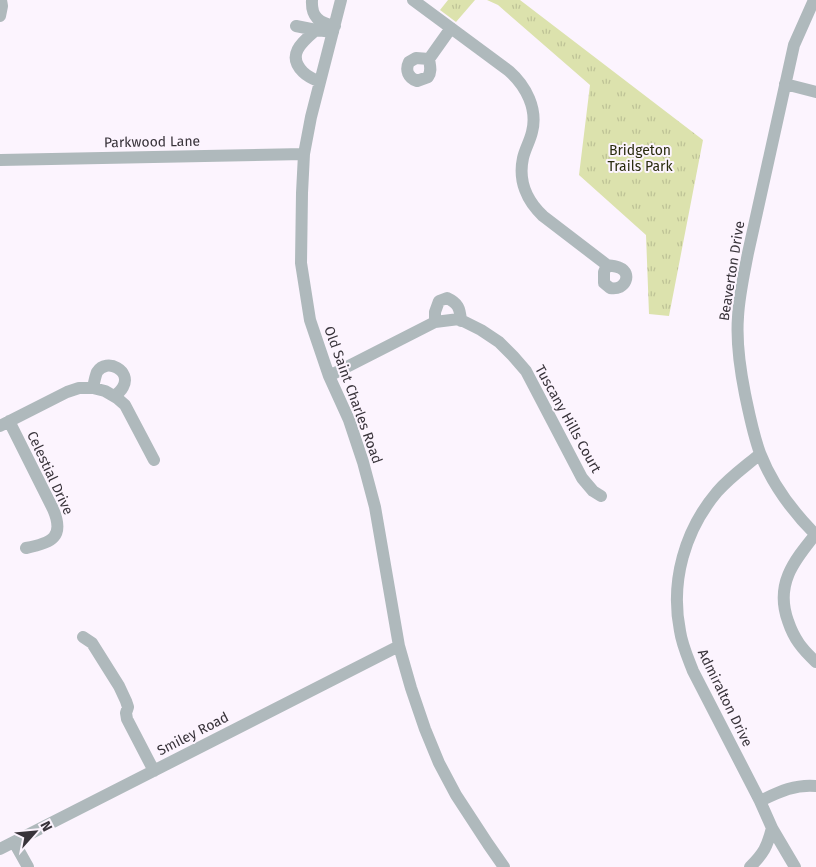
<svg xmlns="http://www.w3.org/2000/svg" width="816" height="867" viewBox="0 0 816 867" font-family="'Fira Sans',sans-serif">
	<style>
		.park { fill: url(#park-tufts) }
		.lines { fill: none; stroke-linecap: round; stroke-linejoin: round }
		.minor { stroke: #afb9bc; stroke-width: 12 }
		.labels { text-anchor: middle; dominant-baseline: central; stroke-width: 4; stroke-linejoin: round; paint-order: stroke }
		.street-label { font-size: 14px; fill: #38333a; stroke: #fcf4fe }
		.park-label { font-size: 14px; fill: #2a2c0e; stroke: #fcf4fe }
	</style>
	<defs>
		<pattern id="park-tufts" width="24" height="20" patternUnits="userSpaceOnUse" patternTransform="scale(1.25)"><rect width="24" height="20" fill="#dce2ad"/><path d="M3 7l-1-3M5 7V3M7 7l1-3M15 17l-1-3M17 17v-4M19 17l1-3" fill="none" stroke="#bec296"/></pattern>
	</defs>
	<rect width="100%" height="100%" fill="#fcf4fe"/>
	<!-- park -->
	<path class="park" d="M 448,0 L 475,0 L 456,22 L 440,10 Z
		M 487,0 L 520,0 L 703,140 L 669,316 L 649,314 L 646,235 L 579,175 L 590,85 L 498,5 Z"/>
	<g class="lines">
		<!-- minor -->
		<path class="minor" d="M 312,0 C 311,17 319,23 335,26
			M 341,0 L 311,117 L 304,154 L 302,193 L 301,263 L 310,320 L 329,376 L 349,420 L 363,462 L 375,507 L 399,646 L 411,688 L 425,729 L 439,763 L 456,795 L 488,844 L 504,867
			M 413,0 L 509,71 C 526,86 538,109 532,132 C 530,141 525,149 523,158 C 518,181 527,201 543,216 L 607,265
			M 814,0 L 794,45 L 748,253 C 744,274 739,296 738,317 C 736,343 740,369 745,394 C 749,413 753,434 760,453 C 772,484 793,512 816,535
			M 0,16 L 2,6 L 1,0
			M 296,26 L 316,30
			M 416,58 L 429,59 C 430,66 432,71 428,77 L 417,81 C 408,78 405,70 409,62 Z
			M 429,59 L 451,28
			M 320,82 C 313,79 308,77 303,72 C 286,55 302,42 316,30 L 333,32
			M 785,84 L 816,92
			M 0,160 L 304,154
			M 607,265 C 611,266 616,266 620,268 C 632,273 626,291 610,288 L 604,283 L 604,272 Z
			M 435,322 L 435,312 L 439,301 L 447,298 C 458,303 460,308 461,321
			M 329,376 L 435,322 L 459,319 L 481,330 L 499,342 L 513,356 L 526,371 L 582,478 L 593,491 L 601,496
			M 93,388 C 94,383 95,377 97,372 C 107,357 132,371 123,387 C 121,391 117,394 114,396
			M 9,421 L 53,509 C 65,537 52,543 26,548
			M 0,426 L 67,392 L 79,388 L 93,388 L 105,391 L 117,398 L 125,405 L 154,460
			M 815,535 C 793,562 775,585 788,621 C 794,639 802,649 816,662
			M 83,637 L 92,643 L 119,686 L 126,701 L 128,707 L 126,713 L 127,719 L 154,771
			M 760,801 C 779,792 795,784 816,786
			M 772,828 L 795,867
			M 14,842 L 28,867
			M 0,849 L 399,646
			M 750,867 C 764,853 767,847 772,828 L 760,801 L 693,671 C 688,658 682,645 680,631 C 670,581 685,530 717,492 C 730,477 746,466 760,454"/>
	</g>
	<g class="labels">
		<!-- street labels -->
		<g class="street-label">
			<text transform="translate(152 142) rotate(-1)">Parkwood Lane</text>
			<text transform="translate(732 271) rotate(-81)">Beaverton Drive</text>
			<text transform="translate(353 395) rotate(70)">Old Saint Charles Road</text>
			<text transform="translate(568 419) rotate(61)">Tuscany Hills Court</text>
			<text transform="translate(50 473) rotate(65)">Celestial Drive</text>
			<text transform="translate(725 698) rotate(64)">Admiralton Drive</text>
			<text transform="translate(193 734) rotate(-27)">Smiley Road</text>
		</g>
		<!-- park labels -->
		<g class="park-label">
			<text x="640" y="150">Bridgeton<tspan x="640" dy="16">Trails Park</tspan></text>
		</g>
	</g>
	<!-- north arrow -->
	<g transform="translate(35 832) rotate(63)" stroke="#fcf4fe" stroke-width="4" paint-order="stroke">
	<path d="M0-4L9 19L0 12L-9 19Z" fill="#38333a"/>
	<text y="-8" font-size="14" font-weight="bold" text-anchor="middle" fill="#38333a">N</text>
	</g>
</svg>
